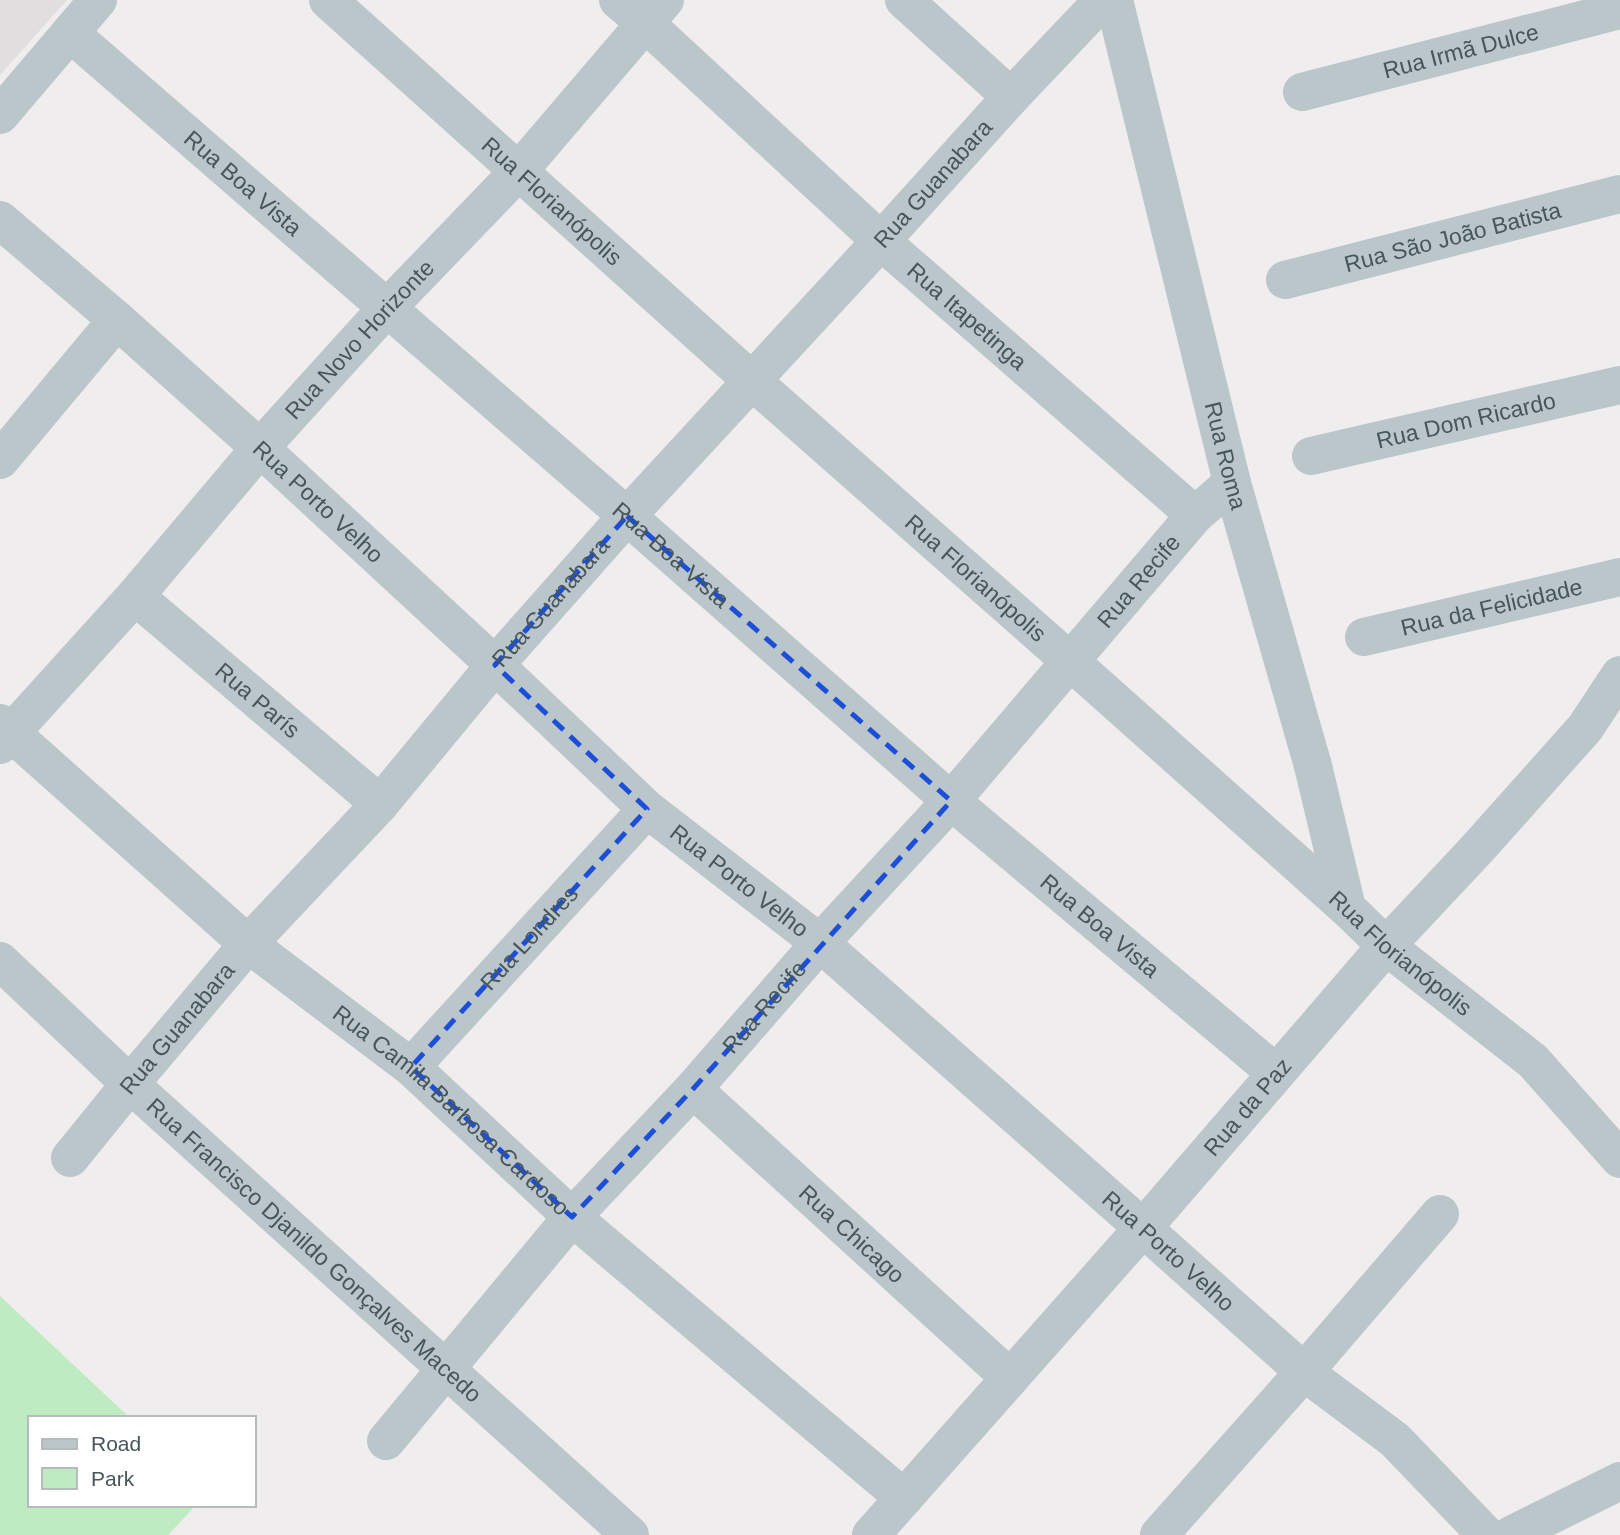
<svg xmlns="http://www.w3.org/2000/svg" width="1620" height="1535" viewBox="0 0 1620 1535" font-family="Arial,sans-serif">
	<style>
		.education { fill: #e1dee0 }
		.green { fill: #beebc1 }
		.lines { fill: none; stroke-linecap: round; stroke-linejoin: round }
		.minor { stroke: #bac6c9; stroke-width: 38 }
		.marked { fill: none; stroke: #1d4ed8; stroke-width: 5; stroke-dasharray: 14 9; stroke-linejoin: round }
		.labels { text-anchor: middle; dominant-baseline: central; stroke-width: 6; stroke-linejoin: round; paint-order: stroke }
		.street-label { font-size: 23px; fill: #475659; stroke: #fff }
	</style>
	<rect width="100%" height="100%" fill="#f0edee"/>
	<!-- education -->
	<path class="education" d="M 0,0 L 67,0 L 0,75 Z"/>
	<!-- green -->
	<path class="green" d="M 0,1296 L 130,1418 L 30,1418 L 30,1505 L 196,1505 L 168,1535 L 0,1535 Z"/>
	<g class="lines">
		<!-- minor -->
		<g class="minor">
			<path id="s1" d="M 328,0 L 751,380 L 1071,662 L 1347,908 L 1386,946 L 1533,1061 L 1620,1159"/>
			<path id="s2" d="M 618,0 L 645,23 L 881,241 L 1195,515"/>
			<path d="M 904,0 L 1011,97"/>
			<path id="s3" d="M 1114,0 L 1232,483 L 1313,766 L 1347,908"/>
			<path id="s4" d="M 70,33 L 627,516 L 951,801 L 1276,1073"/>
			<path id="s5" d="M 1302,92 L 1620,10"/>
			<path d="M 0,115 L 98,0"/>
			<path id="s6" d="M 0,220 L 117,320 L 260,448 L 495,665 L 647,809 L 820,943 L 1143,1228 L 1304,1372 L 1395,1440 L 1486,1535"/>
			<path id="s7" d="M 1285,280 L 1620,194"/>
			<path id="s8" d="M 1311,456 L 1620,385"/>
			<path d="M 0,460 L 117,320"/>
			<path id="s9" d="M 135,596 L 380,804"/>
			<path id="s10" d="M 1364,637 L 1620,577"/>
			<path id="s11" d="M 0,723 L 248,944 L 411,1067 L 572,1217 L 904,1498"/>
			<path id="s12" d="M 0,745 L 135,596 L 260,448 L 386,309 L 518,172 L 665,0"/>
			<path id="s13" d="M 0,961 L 130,1084 L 630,1535"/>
			<path id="s14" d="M 411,1067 L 647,809"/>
			<path id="s15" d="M 693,1089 L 1010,1378"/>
			<path id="s16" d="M 70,1158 L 130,1084 L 248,944 L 380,804 L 495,665 L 627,516 L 881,241 L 1011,97 L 1103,0"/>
			<path id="s17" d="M 386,1441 L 572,1217 L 693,1089 L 820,943 L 951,801 L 1195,515 L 1232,483"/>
			<path id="s18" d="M 871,1535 L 1143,1228 L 1386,946 L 1477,849 L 1585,728 L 1620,675"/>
			<path d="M 1159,1535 L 1304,1372 L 1440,1214"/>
			<path d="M 1511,1535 L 1620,1481"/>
		</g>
	</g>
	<!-- marked area -->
	<path class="marked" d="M 627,516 L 951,801 L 693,1089 L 572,1217 L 411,1067 L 647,809 L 495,665 Z"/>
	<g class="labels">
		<!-- street labels -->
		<g class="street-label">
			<text stroke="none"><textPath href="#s5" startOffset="164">Rua Irmã Dulce</textPath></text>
			<text stroke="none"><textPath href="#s4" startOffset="229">Rua Boa Vista</textPath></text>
			<text stroke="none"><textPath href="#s16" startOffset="1302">Rua Guanabara</textPath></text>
			<text stroke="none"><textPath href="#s1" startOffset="301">Rua Florianópolis</textPath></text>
			<text stroke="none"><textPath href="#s7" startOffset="173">Rua São João Batista</textPath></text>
			<text stroke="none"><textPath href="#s2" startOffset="471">Rua Itapetinga</textPath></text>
			<text stroke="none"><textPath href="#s12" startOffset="542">Rua Novo Horizonte</textPath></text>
			<text stroke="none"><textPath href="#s8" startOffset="159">Rua Dom Ricardo</textPath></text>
			<text stroke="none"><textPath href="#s3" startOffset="469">Rua Roma</textPath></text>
			<text stroke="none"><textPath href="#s6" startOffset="425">Rua Porto Velho</textPath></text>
			<text stroke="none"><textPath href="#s4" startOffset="796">Rua Boa Vista</textPath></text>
			<text stroke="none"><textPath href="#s1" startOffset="868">Rua Florianópolis</textPath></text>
			<text stroke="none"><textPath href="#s17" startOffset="1143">Rua Recife</textPath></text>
			<text stroke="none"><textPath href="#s16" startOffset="735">Rua Guanabara</textPath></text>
			<text stroke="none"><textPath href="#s10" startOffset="131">Rua da Felicidade</textPath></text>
			<text stroke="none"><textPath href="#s9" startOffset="161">Rua París</textPath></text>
			<text stroke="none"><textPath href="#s6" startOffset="992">Rua Porto Velho</textPath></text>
			<text stroke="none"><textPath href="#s4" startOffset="1363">Rua Boa Vista</textPath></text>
			<text stroke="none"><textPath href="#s14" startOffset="175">Rua Londres</textPath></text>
			<text stroke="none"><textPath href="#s1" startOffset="1435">Rua Florianópolis</textPath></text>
			<text stroke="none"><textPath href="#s17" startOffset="576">Rua Recife</textPath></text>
			<text stroke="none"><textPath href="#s16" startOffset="168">Rua Guanabara</textPath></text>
			<text stroke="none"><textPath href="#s18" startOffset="570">Rua da Paz</textPath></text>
			<text stroke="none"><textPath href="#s11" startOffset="595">Rua Camila Barbosa Cardoso</textPath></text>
			<text stroke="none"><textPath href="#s15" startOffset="215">Rua Chicago</textPath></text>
			<text stroke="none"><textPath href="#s13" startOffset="427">Rua Francisco Djanildo Gonçalves Macedo</textPath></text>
			<text stroke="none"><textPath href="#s6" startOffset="1559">Rua Porto Velho</textPath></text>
		</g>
	</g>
	<!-- legend -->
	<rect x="28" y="1416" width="228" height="91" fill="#ffffff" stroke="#b5bbbd" stroke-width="2"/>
	<rect x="42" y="1439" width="35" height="10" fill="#bac6c9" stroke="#b5bbbd" stroke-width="2"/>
	<text x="91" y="1451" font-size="21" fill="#475659">Road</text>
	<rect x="42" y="1468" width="35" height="21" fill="#beebc1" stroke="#b5bbbd" stroke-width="2"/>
	<text x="91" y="1486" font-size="21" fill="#475659">Park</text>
</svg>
